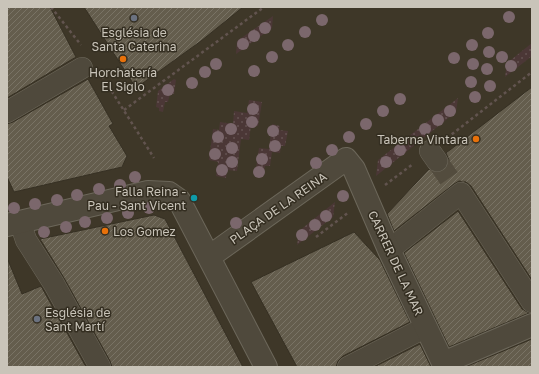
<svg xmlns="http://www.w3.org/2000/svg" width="539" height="374" viewBox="0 0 539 374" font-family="'Golos Text',sans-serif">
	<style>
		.grass { fill: url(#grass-dots) }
		.building { fill: url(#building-hatch); stroke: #363023 }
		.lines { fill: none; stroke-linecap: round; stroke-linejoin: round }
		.pedestrian-tunnel { stroke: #534c3e; stroke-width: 21; stroke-dasharray: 21 10; stroke-linecap: butt }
		.pedestrian-casing { stroke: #6c675a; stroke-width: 22 }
		.minor-casing { stroke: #6c675a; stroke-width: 24 }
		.path { stroke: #62544f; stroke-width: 2.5; stroke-dasharray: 3 3; stroke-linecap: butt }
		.pedestrian { stroke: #4f493c; stroke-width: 21 }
		.minor { stroke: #4f493c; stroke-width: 22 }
		.tree { fill: #7b676c }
		.worship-dot { fill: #6b7280; stroke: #342e21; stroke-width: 1.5 }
		.food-dot { fill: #e8710a; stroke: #342e21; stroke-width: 1.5 }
		.culture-dot { fill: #0f9aa8; stroke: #342e21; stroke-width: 1.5 }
		.labels { text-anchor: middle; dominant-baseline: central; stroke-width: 3; stroke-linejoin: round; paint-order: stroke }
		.poi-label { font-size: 12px; fill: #c9c4b9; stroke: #342e21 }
		.street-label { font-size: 12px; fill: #c9c4b9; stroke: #342e21 }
	</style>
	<defs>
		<pattern id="grass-dots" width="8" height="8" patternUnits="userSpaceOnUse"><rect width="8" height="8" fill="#4b3736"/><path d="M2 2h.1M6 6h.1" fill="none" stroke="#645251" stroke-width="1.8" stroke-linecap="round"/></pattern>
		<pattern id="building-hatch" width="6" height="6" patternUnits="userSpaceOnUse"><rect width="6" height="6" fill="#645d4d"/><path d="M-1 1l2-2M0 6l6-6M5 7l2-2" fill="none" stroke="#797365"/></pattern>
	</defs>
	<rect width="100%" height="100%" fill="#3e3728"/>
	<!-- grass -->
	<path class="grass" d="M 273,16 L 272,28 L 236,54 L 237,41 Z
		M 532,43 L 532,56 L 505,77 L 507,63 Z
		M 174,79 L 176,80 L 174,94 L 170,93 L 168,102 L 165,102 L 163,112 L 159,111 L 159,108 L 156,107 L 158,91 Z
		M 458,98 L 456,112 L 376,176 L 378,160 Z
		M 249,100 L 262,102 L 258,126 L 251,125 L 249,140 L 241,139 L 237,171 L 227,170 L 226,178 L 216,176 L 218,162 L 209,160 L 213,129 L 219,130 L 220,122 L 233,124 L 234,111 L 247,113 Z
		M 272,124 L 280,126 L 279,130 L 288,131 L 285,146 L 281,146 L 280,153 L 272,152 L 270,166 L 265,166 L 263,176 L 255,175 L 259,148 L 269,149 Z
		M 335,202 L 333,217 L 297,245 L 299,231 Z"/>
	<!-- building -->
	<path class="building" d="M 7,7 L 50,7 L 76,57 L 7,98 Z
		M 84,7 L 243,7 L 201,41 L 136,88 Z
		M 88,79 L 113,124 L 109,126 L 127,156 L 122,167 L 14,192 L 7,177 L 7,124 L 13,122 Z
		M 532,87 L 532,280 L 471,186 L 466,182 L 459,181 L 454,184 L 394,231 L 387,214 L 429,169 L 438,173 L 444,171 L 448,166 L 449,160 L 446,153 Z
		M 458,211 L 522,309 L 529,313 L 449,347 L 404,253 Z
		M 154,215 L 165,219 L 243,367 L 112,367 L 110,361 L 64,278 L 40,239 Z
		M 354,232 L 380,260 L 410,322 L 343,356 L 338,361 L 336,367 L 297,367 L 251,282 Z
		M 8,260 L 22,294 L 41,286 L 86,367 L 7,367 Z
		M 532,339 L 532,367 L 465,367 Z
		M 420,344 L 431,367 L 374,367 Z"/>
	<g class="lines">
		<!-- pedestrian-tunnel -->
		<path class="pedestrian-tunnel" d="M 437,161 L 456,188"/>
		<defs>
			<path id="pedestrian" d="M 7,112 L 82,68
				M 430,151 L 437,161
				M 20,222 L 26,240 L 54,284 L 100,367
				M 389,250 L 461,193 L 532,302
				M 348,367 L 426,327"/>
			<path id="minor" d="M 7,225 L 148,192 L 169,193 L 179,200 L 266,367
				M 209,257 L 346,159 L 354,169 L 389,250 L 445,367
				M 443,363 L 532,325"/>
		</defs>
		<!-- pedestrian casing -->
		<use href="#pedestrian" class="pedestrian-casing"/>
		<!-- minor casing -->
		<use href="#minor" class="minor-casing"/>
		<!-- path -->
		<path class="path" d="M 51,7 L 81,45
			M 102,76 L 154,158
			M 124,110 L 264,7
			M 447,138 L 532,72
			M 385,185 L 413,164
			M 316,237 L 349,212"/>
		<!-- pedestrian -->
		<use href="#pedestrian" class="pedestrian"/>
		<!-- minor -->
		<use href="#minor" class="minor"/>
	</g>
	<!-- trees -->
	<g class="tree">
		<circle cx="509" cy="17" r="6"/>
		<circle cx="322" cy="20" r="6"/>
		<circle cx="265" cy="28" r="6"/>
		<circle cx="305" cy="32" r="6"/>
		<circle cx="488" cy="33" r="6"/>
		<circle cx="254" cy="36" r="6"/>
		<circle cx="243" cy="44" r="6"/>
		<circle cx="288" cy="45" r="6"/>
		<circle cx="472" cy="45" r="6"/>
		<circle cx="489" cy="52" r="6"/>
		<circle cx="272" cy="57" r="6"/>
		<circle cx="502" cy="57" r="6"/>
		<circle cx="454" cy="58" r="6"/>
		<circle cx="216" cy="64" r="6"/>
		<circle cx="473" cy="64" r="6"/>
		<circle cx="511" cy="66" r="6"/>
		<circle cx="487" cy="69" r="6"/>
		<circle cx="254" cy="71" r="6"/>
		<circle cx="205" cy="72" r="6"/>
		<circle cx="471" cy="82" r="6"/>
		<circle cx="192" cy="83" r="6"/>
		<circle cx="490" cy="86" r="6"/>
		<circle cx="168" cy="90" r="6"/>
		<circle cx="475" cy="97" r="6"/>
		<circle cx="400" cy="99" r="6"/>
		<circle cx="253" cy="109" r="6"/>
		<circle cx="383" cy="111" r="6"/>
		<circle cx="450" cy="111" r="6"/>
		<circle cx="438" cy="120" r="6"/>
		<circle cx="252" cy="122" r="6"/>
		<circle cx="366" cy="124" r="6"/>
		<circle cx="231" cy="129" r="6"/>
		<circle cx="425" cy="129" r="6"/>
		<circle cx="273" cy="131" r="6"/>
		<circle cx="218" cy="137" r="6"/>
		<circle cx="349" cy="137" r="6"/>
		<circle cx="275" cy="146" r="6"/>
		<circle cx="232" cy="148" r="6"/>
		<circle cx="332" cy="150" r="6"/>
		<circle cx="400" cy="150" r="6"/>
		<circle cx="215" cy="154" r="6"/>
		<circle cx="262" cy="159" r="6"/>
		<circle cx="232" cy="162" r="6"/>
		<circle cx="386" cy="162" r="6"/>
		<circle cx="316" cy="163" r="6"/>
		<circle cx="222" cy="170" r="6"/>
		<circle cx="259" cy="172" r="6"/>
		<circle cx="135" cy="177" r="6"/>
		<circle cx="120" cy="185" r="6"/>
		<circle cx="99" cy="189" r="6"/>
		<circle cx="77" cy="195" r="6"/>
		<circle cx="343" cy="196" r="6"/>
		<circle cx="57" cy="200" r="6"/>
		<circle cx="35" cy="204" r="6"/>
		<circle cx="14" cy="208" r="6"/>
		<circle cx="149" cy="208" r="6"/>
		<circle cx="128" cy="213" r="6"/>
		<circle cx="326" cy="216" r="6"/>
		<circle cx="107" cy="218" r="6"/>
		<circle cx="85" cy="222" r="6"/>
		<circle cx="236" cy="223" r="6"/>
		<circle cx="315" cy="225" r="6"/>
		<circle cx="66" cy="227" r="6"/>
		<circle cx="44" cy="232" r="6"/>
		<circle cx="302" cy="235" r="6"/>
	</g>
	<!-- markers -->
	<g class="worship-dot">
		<circle cx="134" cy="18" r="4"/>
		<circle cx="37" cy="319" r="4"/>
	</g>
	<g class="food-dot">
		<circle cx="123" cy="59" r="4"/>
		<circle cx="476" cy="139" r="4"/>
		<circle cx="105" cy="231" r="4"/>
	</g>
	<circle class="culture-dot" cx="194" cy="198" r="4"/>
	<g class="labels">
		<!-- poi labels -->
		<g class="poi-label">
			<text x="134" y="32">Església de<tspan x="134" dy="14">Santa Caterina</tspan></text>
			<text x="123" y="72">Horchatería<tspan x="123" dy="14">El Siglo</tspan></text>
			<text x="468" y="139" text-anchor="end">Taberna Vintara</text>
			<text x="186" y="191" text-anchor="end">Falla Reina -<tspan x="186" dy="14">Pau - Sant Vicent</tspan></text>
			<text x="113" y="231" text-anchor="start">Los Gomez</text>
			<text x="45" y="312" text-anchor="start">Església de<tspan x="45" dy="14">Sant Martí</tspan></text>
		</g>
		<!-- street labels -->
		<g class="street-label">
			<text transform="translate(278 208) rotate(-35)">PLAÇA DE LA REINA</text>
			<text transform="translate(396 263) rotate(65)">CARRER DE LA MAR</text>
		</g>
	</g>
	<!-- border -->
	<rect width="539" height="374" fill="none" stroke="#c9c4b9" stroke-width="16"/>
</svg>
